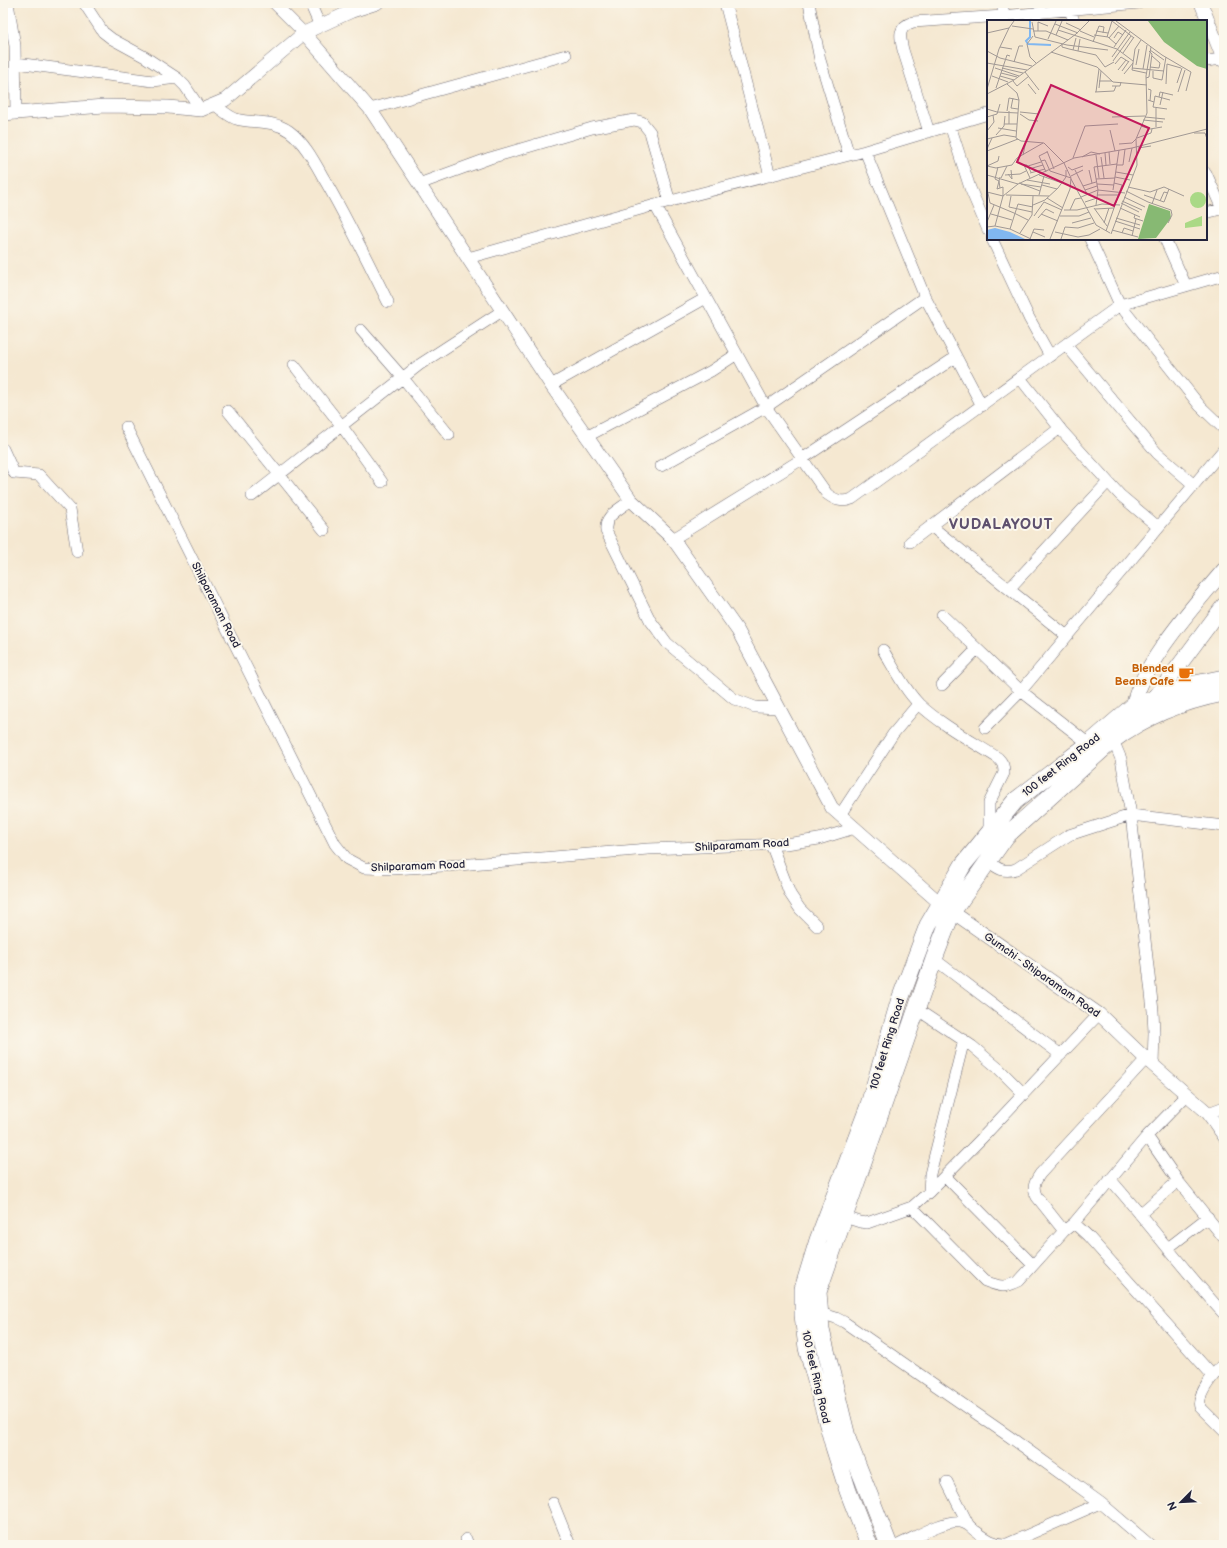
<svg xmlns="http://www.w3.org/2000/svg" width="1227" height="1548" viewBox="0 0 1227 1548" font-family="'Balsamiq Sans',sans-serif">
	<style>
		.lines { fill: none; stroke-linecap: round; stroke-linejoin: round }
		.minor-casing { stroke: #6c6770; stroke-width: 12 }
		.tertiary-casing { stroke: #6c6770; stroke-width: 14 }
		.secondary-casing { stroke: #6c6770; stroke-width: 16 }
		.primary-casing { stroke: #6c6770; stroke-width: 18 }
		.minor { stroke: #fff; stroke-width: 11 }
		.tertiary { stroke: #fff; stroke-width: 13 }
		.secondary { stroke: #fff; stroke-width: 15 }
		.primary { stroke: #fff; stroke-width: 17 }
		.labels { text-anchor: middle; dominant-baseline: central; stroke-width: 4; stroke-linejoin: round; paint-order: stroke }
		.street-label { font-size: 11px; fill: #22223b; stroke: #fbf7ec }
		.food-label { font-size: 11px; font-weight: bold; fill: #c56008; stroke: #fbf7ec; text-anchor: end }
		.district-label { font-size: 15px; font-weight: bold; letter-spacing: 1px; fill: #5e506e; stroke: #fbf7ec }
		.inset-river { fill: none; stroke: #81b7f0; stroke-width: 2 }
		.inset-road { fill: none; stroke: #a19995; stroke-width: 1 }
		.view { fill: #c2185b; fill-opacity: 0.15; stroke: #c2185b; stroke-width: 2 }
		.inset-edge { fill: none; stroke: #22223b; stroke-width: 2 }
	</style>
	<rect width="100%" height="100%" fill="#fbf7ec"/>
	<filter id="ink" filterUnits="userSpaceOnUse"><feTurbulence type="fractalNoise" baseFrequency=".025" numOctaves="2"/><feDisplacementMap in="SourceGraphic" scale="8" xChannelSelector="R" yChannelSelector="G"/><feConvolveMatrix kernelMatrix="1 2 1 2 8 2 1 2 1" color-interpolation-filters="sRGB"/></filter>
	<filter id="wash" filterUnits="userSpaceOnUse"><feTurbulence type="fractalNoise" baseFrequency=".012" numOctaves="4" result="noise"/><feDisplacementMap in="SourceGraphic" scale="16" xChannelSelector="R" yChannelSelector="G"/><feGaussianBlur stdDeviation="0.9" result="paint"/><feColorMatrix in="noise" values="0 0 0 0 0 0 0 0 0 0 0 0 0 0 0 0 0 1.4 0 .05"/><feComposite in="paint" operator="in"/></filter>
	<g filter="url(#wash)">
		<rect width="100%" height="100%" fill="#f5e8d1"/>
	</g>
	<g filter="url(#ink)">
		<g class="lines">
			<defs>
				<path id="minor" d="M 8,3 L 15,46 L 16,112
					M 84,3 L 103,32 L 112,39 L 145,57 L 177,78 L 185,86 L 201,110
					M 274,3 L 304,33
					M 310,3 L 320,26
					M 725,3 L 770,176
					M 809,3 L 820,60 L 849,155
					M 1002,3 L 1005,21
					M 1070,10 L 1074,21
					M 1206,61 L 1223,59
					M 16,63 L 153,81 L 177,78
					M 215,105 C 222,110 228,116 236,119 C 254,124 272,119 289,131 C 304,142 314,161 323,177 C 347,218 367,260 388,302
					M 370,109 L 566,55
					M 950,125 L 970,188 L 988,230
					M 929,132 L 903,50 C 900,37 897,27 913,22 L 1003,16 L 1139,3
					M 865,151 L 925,297 L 982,406
					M 1206,173 L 1222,209
					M 419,184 L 490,158 L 592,128 L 634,120 L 642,122 L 650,132 L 670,202
					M 655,205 L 766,407 L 827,494 C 835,500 842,503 852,499 L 1120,305 L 1224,275
					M 1206,213 L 1224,208
					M 992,239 L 1029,318 L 1050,356
					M 1090,239 L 1120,305 L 1200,406 L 1224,429
					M 1165,239 L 1186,286
					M 468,258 L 655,205 L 865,151 L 988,114
					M 361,330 L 403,378 L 449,435
					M 1066,345 L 1157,453 L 1194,485
					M 294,365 L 341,425 L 382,482
					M 1020,378 L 1062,431 L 1120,495 L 1158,527
					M 551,385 L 706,298
					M 228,411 L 324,530
					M 126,427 L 335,844 L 347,859 L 364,868 L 393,869 L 459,865 L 648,849 L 786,844 L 819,839 L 855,828
					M 586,437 L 711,371 L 737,354
					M 3,449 L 14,473 L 39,475 L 70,509 L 77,552
					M 661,466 L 766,407 L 925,297
					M 252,496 L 419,365 L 502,311
					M 631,500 C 619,510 604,515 606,531 L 650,620 L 667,643 L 734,699 L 755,707 L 779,708
					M 931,526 L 1067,636
					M 673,539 L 802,459 L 956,357
					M 910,542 L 1060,428
					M 1009,589 L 1108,482
					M 942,615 L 1021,691 L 1089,744
					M 883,650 C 894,668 904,689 919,704 C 940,724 973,742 998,758 C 1003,763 1004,766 1004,773 L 989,803 L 989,833
					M 942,685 L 977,649
					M 985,728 L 1021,691 L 1224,449
					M 1113,740 L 1121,759 L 1131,815 L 1153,1011 L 1154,1033 L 1153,1065
					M 840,815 L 893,734 L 918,704
					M 771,844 L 790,894 L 800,909 L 817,926
					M 988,861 C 998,869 1004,873 1016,869 L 1069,835 L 1131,815 L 1224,826
					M 934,959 L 1061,1055
					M 918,1010 L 972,1046 L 998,1068 L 1024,1094
					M 1208,1113 L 1224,1107
					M 1147,1136 L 1178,1181 L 1224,1238
					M 945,1176 L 1033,1265
					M 1110,1179 C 1149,1223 1184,1271 1224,1314
					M 929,1192 L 930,1174 L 964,1040
					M 912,1207 L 985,1281 C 1000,1287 1005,1288 1019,1281 L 1064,1231 L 1074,1223 L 1147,1136 L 1187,1095
					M 1140,1214 L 1178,1181
					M 845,1217 L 860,1222 L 867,1223 L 912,1207 L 929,1192 L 982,1138 L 1099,1014
					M 1074,1223 L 1088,1236 L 1213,1376
					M 1064,1231 L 1037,1197 C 1032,1188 1034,1183 1040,1174 L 1146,1059
					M 1168,1248 L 1208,1217
					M 820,1313 L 836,1318 L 844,1322 L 1010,1437 L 1101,1503 L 1150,1545
					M 1224,1363 C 1216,1372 1196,1394 1200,1407 L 1224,1431
					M 947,1482 L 968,1524
					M 553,1503 L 570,1545
					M 466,1539 L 468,1545
					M 898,1545 C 914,1538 944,1519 961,1522 C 967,1523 971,1527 974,1530 C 985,1538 994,1545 1007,1544 L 1101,1503"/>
				<path id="tertiary" d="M 1201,3 L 1224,61
					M 304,33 L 370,109 L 551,385 L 631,500 L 673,539 L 738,631 L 832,808 L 941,904 L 1099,1014 L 1146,1059 L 1208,1113 L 1224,1136
					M 3,114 L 104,106 L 168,107 L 201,110 L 225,100 L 304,33 L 352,11 L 377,3"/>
				<path id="secondary" d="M 1153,703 L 1154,699 L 1224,605
					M 1132,715 C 1134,672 1196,603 1224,570"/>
				<path id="primary" d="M 869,1545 L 848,1491 L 834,1447 L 818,1388 L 807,1348 L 803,1315 L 803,1289 L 818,1240 L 868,1108 L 899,1002 L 928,925 L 963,865 L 1015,801 L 1089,744 L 1132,707 L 1195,684 L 1224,678
					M 889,1545 L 848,1441 L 821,1330 L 818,1292 L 934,959 L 952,912 L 1006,836 L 1113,740 C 1146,715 1183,701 1224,693"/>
			</defs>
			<!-- minor casing -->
			<use href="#minor" class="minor-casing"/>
			<!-- tertiary casing -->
			<use href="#tertiary" class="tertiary-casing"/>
			<!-- secondary casing -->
			<use href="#secondary" class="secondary-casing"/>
			<!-- primary casing -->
			<use href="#primary" class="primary-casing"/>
			<!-- minor -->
			<use href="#minor" class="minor"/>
			<!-- tertiary -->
			<use href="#tertiary" class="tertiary"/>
			<!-- secondary -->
			<use href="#secondary" class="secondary"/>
			<!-- primary -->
			<use href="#primary" class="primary"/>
		</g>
	</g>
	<!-- icons -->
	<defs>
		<symbol id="cafe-bare" viewBox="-9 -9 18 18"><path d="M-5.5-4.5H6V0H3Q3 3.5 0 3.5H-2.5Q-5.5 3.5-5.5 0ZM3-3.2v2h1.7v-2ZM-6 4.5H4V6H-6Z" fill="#e8710a" stroke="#fbf7ec" stroke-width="2.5" paint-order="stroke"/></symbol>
	</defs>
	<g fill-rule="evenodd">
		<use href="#cafe-bare" x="1175" y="663" width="22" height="22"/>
	</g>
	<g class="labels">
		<!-- street labels -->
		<g class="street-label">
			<text transform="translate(216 605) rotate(63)">Shilparamam Road</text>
			<text transform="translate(1061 765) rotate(-38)">100 feet Ring Road</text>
			<text transform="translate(742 845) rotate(-3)">Shilparamam Road</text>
			<text transform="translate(418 866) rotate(-2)">Shilparamam Road</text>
			<text transform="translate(1042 975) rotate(35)">Gumchi - Shiparamam Road</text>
			<text transform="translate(887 1044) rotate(-73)">100 feet Ring Road</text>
			<text transform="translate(816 1377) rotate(77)">100 feet Ring Road</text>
		</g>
		<!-- food labels -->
		<g class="food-label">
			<text x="1174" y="668">Blended<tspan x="1174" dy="13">Beans Cafe</tspan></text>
		</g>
		<!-- district labels -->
		<g class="district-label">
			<text x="1001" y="524">VUDALAYOUT</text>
		</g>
	</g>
	<!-- overview -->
	<g transform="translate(987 20)">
		<rect width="220" height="220" fill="#f5e8d1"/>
		<path d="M203 180a8 8 0 1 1 16 0a8 8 0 1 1-16 0ZM 215,196 L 215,206 L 198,208 L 198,203 Z" fill="#aad986"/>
		<path d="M 161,1 L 220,1 L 220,49 L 210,46 L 177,22 ZM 162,184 L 183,191 L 184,198 L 169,218 L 151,219 Z" fill="#87b973"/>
		<path d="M 8,208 L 23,212 L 38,219 L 0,219 L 0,210 Z" fill="#81b7f0"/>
		<path class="inset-river" d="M 43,1 L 43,17 L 39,21 L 41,24 L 64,25"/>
		<path class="inset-road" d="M 125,1 L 147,18M 129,1 L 175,35 L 204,52 L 199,71M 45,2 L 48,17 L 80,25 L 121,30M 79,3 L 94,10M 68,4 L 91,13M 25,6 L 46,9M 71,10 L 130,29 L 146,41M 46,11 L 59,11 L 81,20M 51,11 L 51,2 L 61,6M 93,11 L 107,17M 109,11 L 121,13M 0,13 L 22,8 L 27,1M 69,15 L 75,1M 107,15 L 121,17 L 129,24M 46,16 L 40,24 L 43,37 L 49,43M 120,17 L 125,1M 122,18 L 132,6M 127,18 L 131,12 L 136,15M 61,19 L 69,1M 154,20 L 148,29 L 145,50 L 159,53M 106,22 L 112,6 L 117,7 L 116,13M 75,24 L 75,27 L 82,29 L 109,35 L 118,47 L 127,42M 13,27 L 25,29M 127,27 L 139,10M 86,30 L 89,18M 163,30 L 177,40M 0,31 L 13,38 L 45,46M 91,31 L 93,19M 64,32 L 110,47 L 126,62 L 160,65M 136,33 L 147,17M 125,37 L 143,12M 126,41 L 144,16M 27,42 L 32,26 L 36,26M 0,43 L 40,50M 128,44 L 134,37 L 142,42M 149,45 L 152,29M 163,47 L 172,48 L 173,43 L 165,36M 8,48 L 32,56M 15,48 L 36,53M 145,48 L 177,51M 156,49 L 160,25M 131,50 L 139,40M 135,51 L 142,41M 166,51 L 166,58 L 175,60 L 179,37M 38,52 L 52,70M 14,53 L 30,57M 137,54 L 146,43M 5,56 L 21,62M 13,56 L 27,60M 159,58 L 162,57 L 165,34 L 162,31M 26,61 L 30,66 L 42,56M 112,61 L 125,61M 190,63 L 195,48M 20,64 L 30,73 L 32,80 L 29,118 L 34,121 L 57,123 L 77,143 L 84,158 L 83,169 L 63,219M 41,64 L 49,74M 179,64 L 180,44 L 194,48M 125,66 L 133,66 L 134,62M 9,68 L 20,35 L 23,36M 112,68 L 114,51M 0,69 L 12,29 L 22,8M 161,69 L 164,70 L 163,81M 108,72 L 127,71 L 129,66M 109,72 L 112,49M 191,72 L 198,50M 0,74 L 27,60 L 89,14 L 102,1M 172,77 L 173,72 L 186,75M 26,78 L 24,88 L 31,89M 161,80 L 167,82 L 168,76 L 183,80M 167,82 L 166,87 L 180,89M 173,85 L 176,72M 0,89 L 10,92 L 31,93M 20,91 L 22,78 L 32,80M 33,92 L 52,94M 33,94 L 42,100 L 51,101M 0,97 L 10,94 L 13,84M 125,97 L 158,96M 158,97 L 178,99M 156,100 L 176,102M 17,104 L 30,104M 22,104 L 22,91M 154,106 L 163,109 L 175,107M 169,107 L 169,88M 11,108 L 29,111M 123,110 L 128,131M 0,111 L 7,102 L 6,95M 207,113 L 218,113 L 220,119M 9,115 L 17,106 L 18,96M 150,118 L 164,113 L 165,109M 0,119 L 17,115 L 29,117M 132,124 L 145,123 L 149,119M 151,128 L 164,126M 0,129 L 5,118M 0,131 L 31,119M 60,131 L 67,149M 122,132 L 123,144M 118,133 L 119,145M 36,135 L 39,121M 109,135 L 112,158M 95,137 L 104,132 L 113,134M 114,137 L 117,158M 86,138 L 98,106 L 131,104M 54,141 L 58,140 L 63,151M 142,142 L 145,128M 130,145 L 136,145 L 138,129M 0,146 L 9,148 L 25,145 L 30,138 L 56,123M 0,146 L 11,141 L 12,136M 41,146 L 54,142M 11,147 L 8,159 L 12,161 L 13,168M 81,147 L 85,150 L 96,146M 42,149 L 56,145M 88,150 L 100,174M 102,150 L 105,163M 63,151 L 84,158M 59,152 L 52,136 L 60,132M 129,152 L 146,155M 43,153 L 58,149M 21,154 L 25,159 L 24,150M 0,155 L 31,164M 18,155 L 33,154 L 39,151M 52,155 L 75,163M 84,156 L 96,150M 13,157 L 10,169 L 16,167 L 16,176M 128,157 L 143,160M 14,158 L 20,146M 43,158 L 37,145 L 40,145 L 44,152M 84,159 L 109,205 L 123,213M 109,159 L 128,158M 40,160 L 63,164M 32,163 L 53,171M 34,164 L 54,167M 110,164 L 127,165M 55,165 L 70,169M 96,166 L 109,162M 141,167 L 163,172 L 177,167 L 197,176M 98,170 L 110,166M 126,170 L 132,130M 139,171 L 161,182 L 184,190 L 185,195 L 181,203M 0,172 L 16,176M 1,173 L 3,183 L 27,193M 19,175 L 62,176M 52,175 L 57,156M 110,175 L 131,175M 157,175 L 177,182 L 182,169M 16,176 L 31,164 L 87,138 L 145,128 L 220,109M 24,176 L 22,187 L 45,192M 94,177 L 111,170 L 138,173M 137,177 L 158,187M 60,178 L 76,188M 135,181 L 155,190M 173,181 L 177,172 L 181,173M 57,182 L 75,190M 98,182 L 110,178M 134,183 L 152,192M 165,184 L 170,170M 46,185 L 58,180 L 71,168 L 79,157 L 79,150M 109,185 L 111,170 L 107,147 L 130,144M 107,188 L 120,206M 133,188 L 153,197M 108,189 L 127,188M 77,190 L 90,190 L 115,184 L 133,185M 83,190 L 88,179 L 94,178M 27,193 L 41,200M 4,194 L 25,200M 54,194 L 71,201M 148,195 L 147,198 L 156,201M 47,196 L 57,182M 73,196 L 92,196 L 102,192M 51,198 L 59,189 L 67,193M 129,198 L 153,205M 128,201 L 153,209M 0,202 L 7,185M 85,203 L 104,198M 117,203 L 122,188M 8,206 L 16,176M 0,207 L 8,206 L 23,209 L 44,219M 23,209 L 31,184 L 46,187M 125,210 L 151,217M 119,211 L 135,165 L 127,163M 46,212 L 58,217M 68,212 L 91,217 L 102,215 L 113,209M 33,213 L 45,195 L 46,176M 135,213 L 137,208 L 146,211M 124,214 L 150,145 L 149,119 L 160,93 L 159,56 L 164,27M 145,216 L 149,199M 43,219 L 47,209 L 57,210M 74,219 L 78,207 L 91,208 L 107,203"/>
		<path class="view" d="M 64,65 L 162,108 L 127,186 L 30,142 Z"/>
		<rect width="220" height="220" class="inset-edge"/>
	</g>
	<!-- margin -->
	<rect width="1227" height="1548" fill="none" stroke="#fbf7ec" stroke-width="16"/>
	<!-- north arrow -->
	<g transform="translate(1181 1502) rotate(246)" stroke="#fbf7ec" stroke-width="3" paint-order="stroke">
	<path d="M0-3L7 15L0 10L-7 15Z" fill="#22223b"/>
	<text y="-6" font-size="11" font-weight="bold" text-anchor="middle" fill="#22223b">N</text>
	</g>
</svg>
